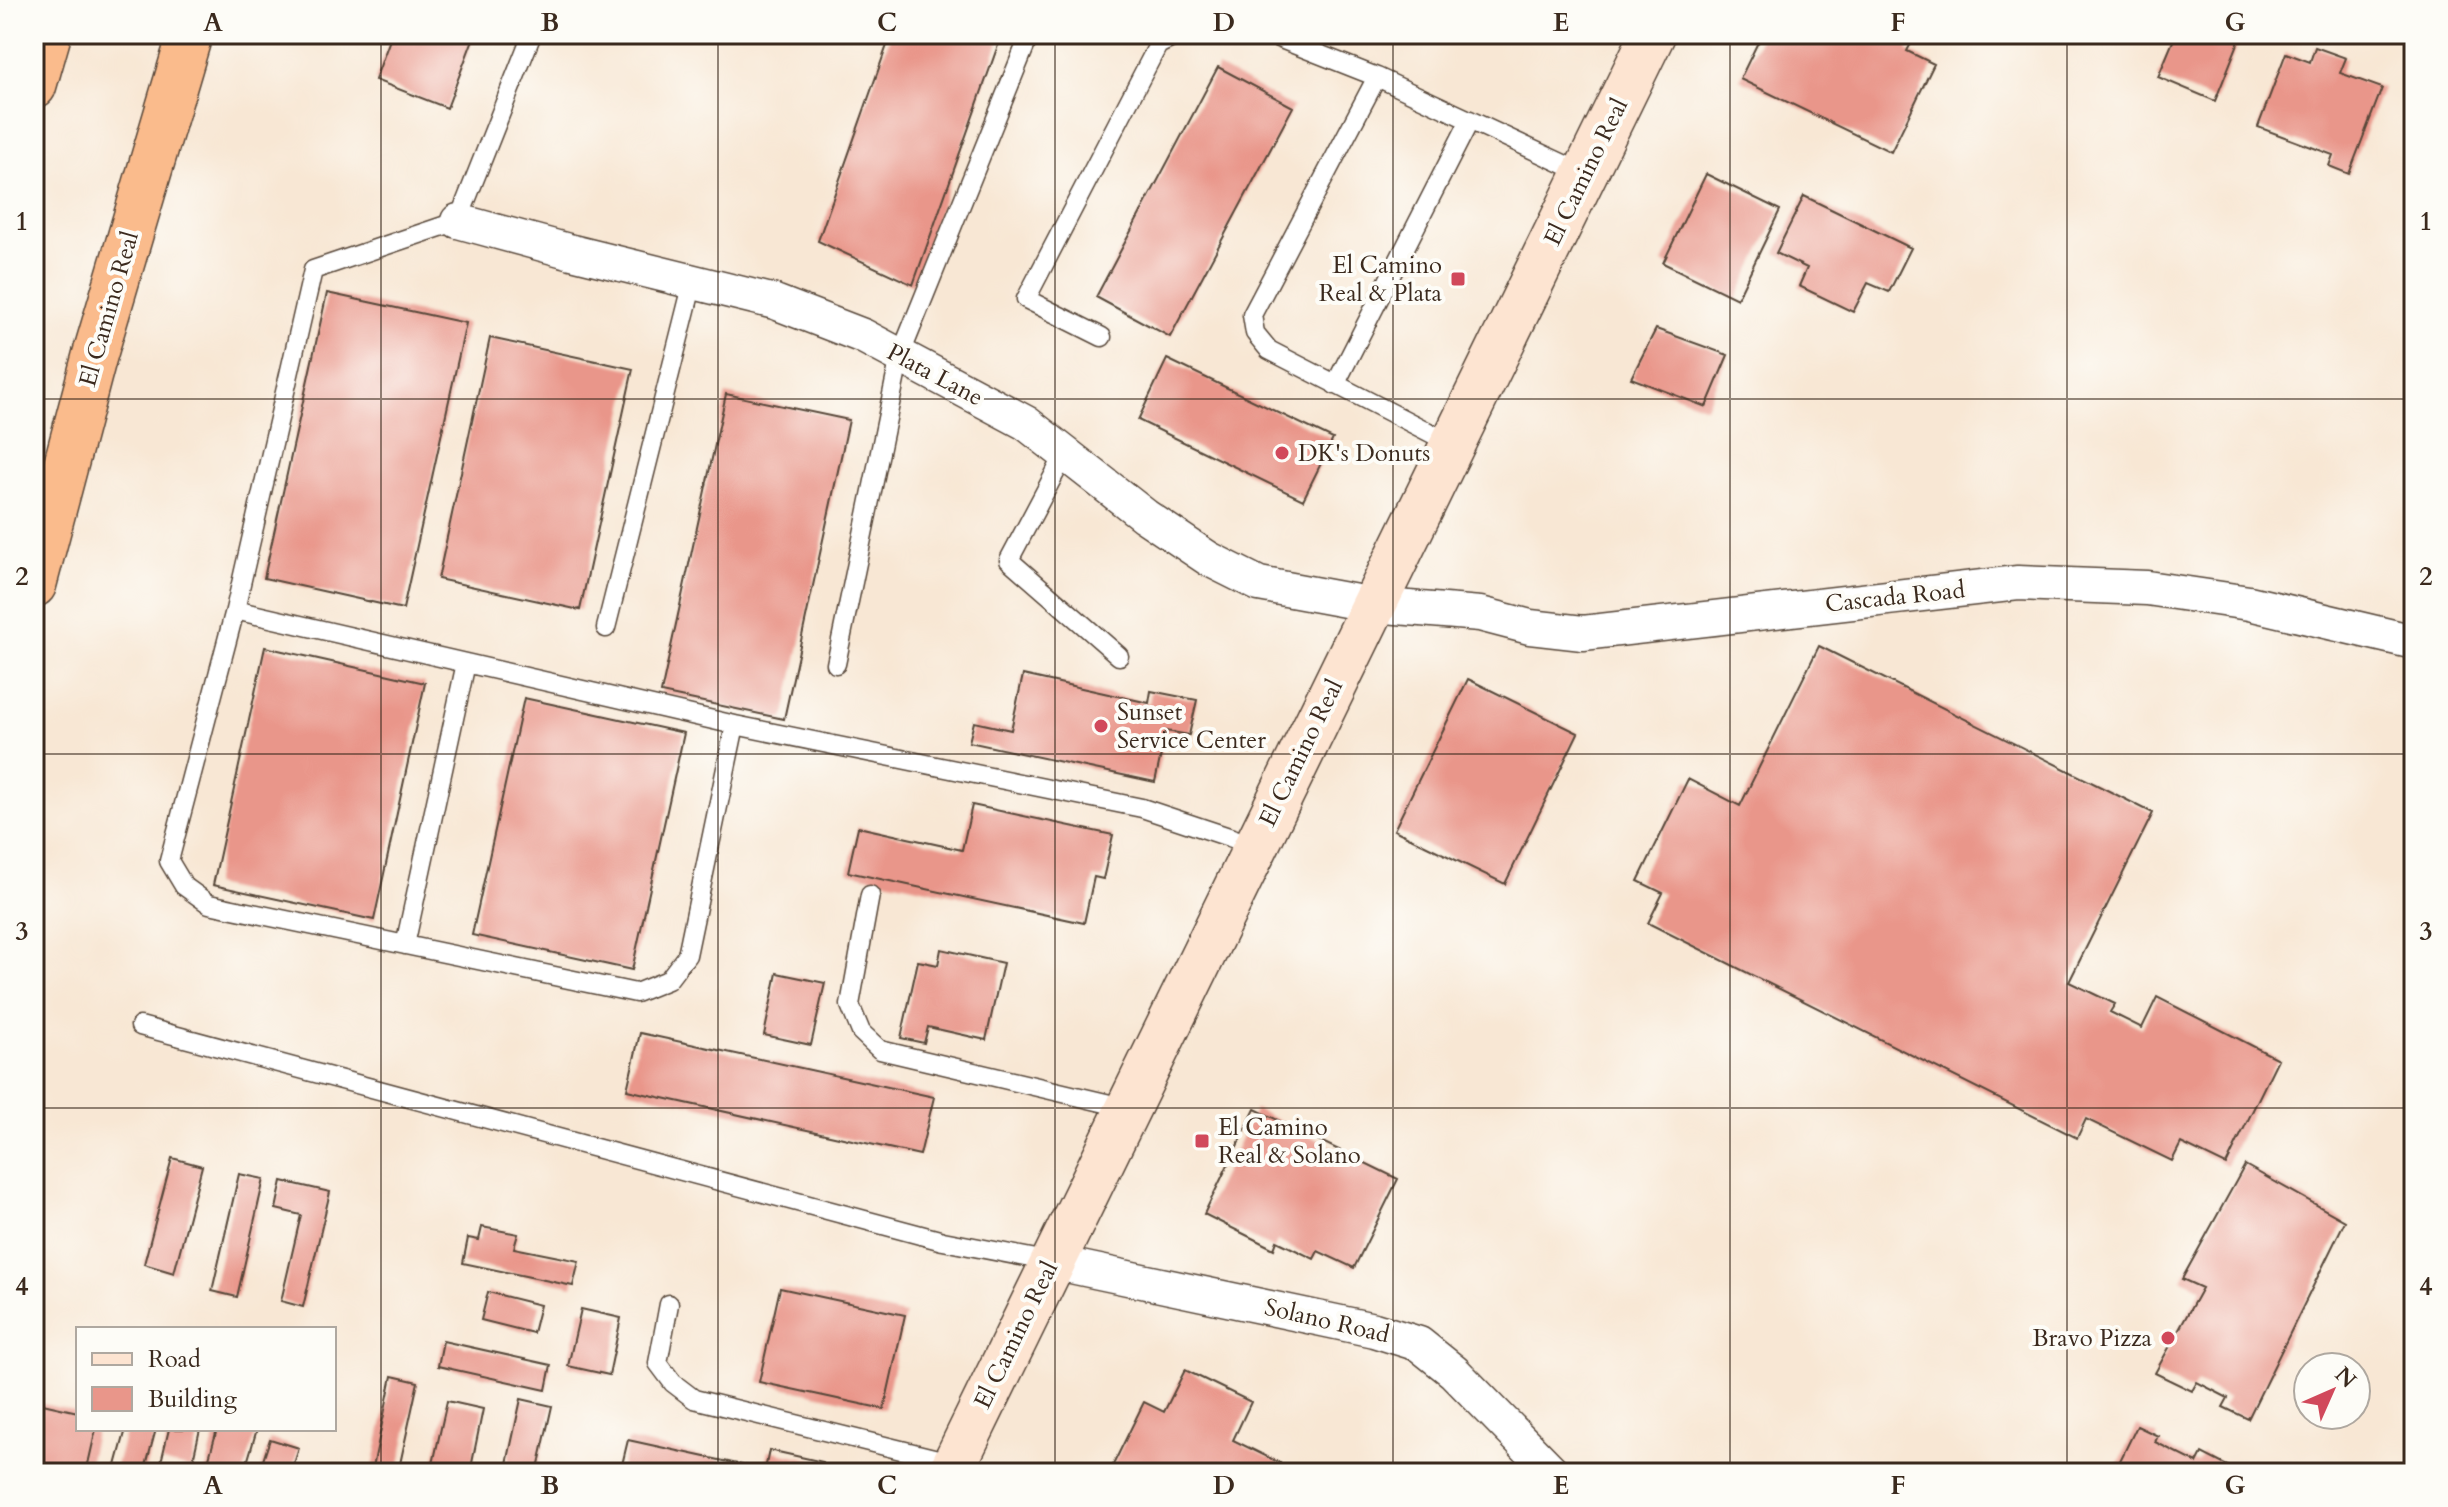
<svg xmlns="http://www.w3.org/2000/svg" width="2448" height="1507" viewBox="0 0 2448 1507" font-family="Cardo,serif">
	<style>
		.building { fill: #e9968a }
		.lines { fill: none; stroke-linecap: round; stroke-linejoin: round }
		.service-casing { stroke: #574639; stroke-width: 21 }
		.minor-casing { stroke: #574639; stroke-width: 37 }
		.secondary-casing { stroke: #574639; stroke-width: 47 }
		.motorway-casing { stroke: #574639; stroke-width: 47 }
		.service { stroke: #fff; stroke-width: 18 }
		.minor { stroke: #fff; stroke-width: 34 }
		.secondary { stroke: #fde4d1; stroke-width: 44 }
		.motorway { stroke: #fabb8c; stroke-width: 44 }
		.grid { fill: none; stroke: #3b2a1e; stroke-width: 2; stroke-opacity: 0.55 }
		.poi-dot { fill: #d1495b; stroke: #fdfcf7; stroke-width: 3 }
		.labels { text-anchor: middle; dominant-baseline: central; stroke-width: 8; stroke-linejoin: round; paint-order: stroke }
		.street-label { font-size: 24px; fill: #3b2a1e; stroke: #fdfcf7 }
		.poi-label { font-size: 24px; fill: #3b2a1e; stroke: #fdfcf7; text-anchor: start }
		.neatline { fill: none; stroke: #3b2a1e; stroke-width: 3 }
		.grid-label { font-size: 26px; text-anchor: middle; font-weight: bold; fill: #3b2a1e }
	</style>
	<rect width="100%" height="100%" fill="#fdfcf7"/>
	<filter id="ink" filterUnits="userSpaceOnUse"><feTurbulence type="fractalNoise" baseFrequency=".0125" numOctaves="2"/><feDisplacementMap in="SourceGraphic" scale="16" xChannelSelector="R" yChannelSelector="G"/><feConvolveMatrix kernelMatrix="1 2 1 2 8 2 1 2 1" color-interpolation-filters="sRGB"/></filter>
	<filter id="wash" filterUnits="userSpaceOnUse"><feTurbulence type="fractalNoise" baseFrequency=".006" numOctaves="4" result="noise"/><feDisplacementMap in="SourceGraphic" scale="32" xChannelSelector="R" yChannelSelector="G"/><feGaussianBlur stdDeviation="1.8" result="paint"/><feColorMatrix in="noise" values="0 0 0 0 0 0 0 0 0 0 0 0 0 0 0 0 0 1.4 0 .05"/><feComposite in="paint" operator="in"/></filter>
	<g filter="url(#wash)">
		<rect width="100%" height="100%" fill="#f8e7d4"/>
		<g id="blocks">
			<!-- building -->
			<path class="building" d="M 392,34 L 475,34 L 447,108 L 375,80 Z
				M 891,34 L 1002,34 L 913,285 L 818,241 Z
				M 1762,34 L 1916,34 L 1907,51 L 1934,64 L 1891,152 L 1740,79 Z
				M 2176,34 L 2236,34 L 2241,36 L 2215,101 L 2158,77 Z
				M 2315,47 L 2346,58 L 2340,73 L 2382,88 L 2349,174 L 2329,166 L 2333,155 L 2258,127 L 2286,53 L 2310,62 Z
				M 1218,67 L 1293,107 L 1170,337 L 1096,297 Z
				M 1706,174 L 1780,210 L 1737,299 L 1663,263 Z
				M 1804,196 L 1911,248 L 1889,292 L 1868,283 L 1853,312 L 1799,286 L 1807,268 L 1776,253 Z
				M 327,293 L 466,323 L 403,609 L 264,578 Z
				M 1656,329 L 1728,355 L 1706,407 L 1631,378 Z
				M 490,338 L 633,369 L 580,610 L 438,579 Z
				M 1167,359 L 1333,439 L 1303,500 L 1138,420 Z
				M 726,394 L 849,420 L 784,719 L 661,693 Z
				M 1819,646 L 2153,813 L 2069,982 L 2115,1004 L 2110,1012 L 2142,1028 L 2157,997 L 2278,1059 L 2226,1165 L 2181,1143 L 2172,1161 L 2086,1119 L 2077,1138 L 1648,923 L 1663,893 L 1638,881 L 1688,779 L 1740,806 Z
				M 265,647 L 425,683 L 374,920 L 213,885 Z
				M 1023,675 L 1149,703 L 1151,691 L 1197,700 L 1189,735 L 1166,731 L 1155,782 L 969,742 L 974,722 L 1011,730 Z
				M 1468,679 L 1578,733 L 1505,884 L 1394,830 Z
				M 524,698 L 684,733 L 632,970 L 472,935 Z
				M 972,805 L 1113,835 L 1103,879 L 1094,877 L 1084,923 L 848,872 L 858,827 L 962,850 Z
				M 941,949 L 1003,963 L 986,1040 L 928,1027 L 924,1043 L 901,1038 L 918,961 L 938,965 Z
				M 777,973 L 825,983 L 811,1045 L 764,1035 Z
				M 640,1033 L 934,1097 L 920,1155 L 627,1090 Z
				M 1255,1109 L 1398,1179 L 1354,1268 L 1318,1251 L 1314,1259 L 1277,1241 L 1274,1249 L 1204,1214 Z
				M 172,1158 L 202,1166 L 174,1273 L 144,1264 Z
				M 2245,1165 L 2345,1221 L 2248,1419 L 2223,1407 L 2228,1398 L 2197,1382 L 2192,1391 L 2155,1373 L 2202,1288 L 2182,1279 Z
				M 239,1174 L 264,1179 L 237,1297 L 212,1291 Z
				M 282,1181 L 330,1192 L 303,1307 L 281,1301 L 301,1215 L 276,1209 Z
				M 482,1227 L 518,1234 L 514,1248 L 579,1261 L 573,1286 L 463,1263 L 468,1238 L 479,1240 Z
				M 780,1288 L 905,1315 L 884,1409 L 759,1382 Z
				M 488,1292 L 540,1305 L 533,1333 L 481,1320 Z
				M 581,1309 L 621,1318 L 609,1375 L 568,1366 Z
				M 443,1341 L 551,1365 L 546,1390 L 438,1366 Z
				M 1185,1370 L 1251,1402 L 1233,1440 L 1280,1463 L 1274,1473 L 1109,1473 L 1144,1402 L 1164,1412 Z
				M 392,1376 L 418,1382 L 398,1473 L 377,1473 L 372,1472 Z
				M 521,1399 L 552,1406 L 537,1473 L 505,1473 Z
				M 447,1401 L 483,1409 L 470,1473 L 431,1473 Z
				M 34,1402 L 78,1412 L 78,1429 L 96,1429 L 86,1473 L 34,1473 Z
				M 2137,1426 L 2158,1436 L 2155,1442 L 2197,1463 L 2202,1453 L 2231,1468 L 2228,1473 L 2114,1473 Z
				M 126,1429 L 156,1429 L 144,1473 L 114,1473 Z
				M 169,1429 L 200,1429 L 191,1469 L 161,1462 Z
				M 217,1429 L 257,1429 L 244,1473 L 205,1473 Z
				M 270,1439 L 299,1448 L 291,1473 L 259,1473 Z
				M 628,1440 L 765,1470 L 769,1450 L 823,1462 L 821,1473 L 620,1473 Z"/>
		</g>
	</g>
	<g filter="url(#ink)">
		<use href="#blocks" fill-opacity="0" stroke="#574639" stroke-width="2"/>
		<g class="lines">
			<defs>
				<path id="service" d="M 1268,34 L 1377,77 L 1585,174
					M 1377,77 L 1252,315 L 1255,333 L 1269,350 L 1452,444
					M 1102,337 L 1026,299 L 1158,45 L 1180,34
					M 1335,385 L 1470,120
					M 1065,454 L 1009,560 L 1119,656
					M 235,610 L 735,725 L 687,955 L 668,980 L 636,993 L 209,904 L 184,886 L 169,861 L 235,610 L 313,270 L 458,221 L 532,34
					M 606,628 L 693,282
					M 836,664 L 900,356 L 1030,34
					M 735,725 L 1142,808 L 1256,846
					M 870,895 L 850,1005 L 861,1032 L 880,1050 L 1127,1108
					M 405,945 L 466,663
					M 140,1026 L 943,1241 L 1052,1262
					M 669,1304 L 658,1363 L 673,1383 L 694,1399 L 954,1463"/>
				<path id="minor" d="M 458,221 L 572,252 L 775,302 L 863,336 L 1026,423 L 1145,516 L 1209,559 L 1259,584 L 1373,605 L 1480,614 L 1530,627 L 1583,633 L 2018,583 L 2147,588 L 2249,603 L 2414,642
					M 1052,1262 L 1374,1330 L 1419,1344 L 1454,1372 L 1553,1473"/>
				<path id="secondary" d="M 950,1473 L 1653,34"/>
				<path id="motorway" d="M 34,86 L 49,34
					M 34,585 L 94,358 L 190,34"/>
			</defs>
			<!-- service casing -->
			<use href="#service" class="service-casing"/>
			<!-- minor casing -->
			<use href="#minor" class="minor-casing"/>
			<!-- secondary casing -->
			<use href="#secondary" class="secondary-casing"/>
			<!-- motorway casing -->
			<use href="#motorway" class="motorway-casing"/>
			<!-- service -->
			<use href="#service" class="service"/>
			<!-- minor -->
			<use href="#minor" class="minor"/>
			<!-- secondary -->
			<use href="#secondary" class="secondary"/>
			<!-- motorway -->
			<use href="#motorway" class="motorway"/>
		</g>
	</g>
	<!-- grid -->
	<path class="grid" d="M 381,34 L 381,1473M 718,34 L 718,1473M 1055,34 L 1055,1473M 1393,34 L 1393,1473M 1730,34 L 1730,1473M 2067,34 L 2067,1473M 34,399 L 2414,399M 34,754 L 2414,754M 34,1108 L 2414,1108"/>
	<!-- markers -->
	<g class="poi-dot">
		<rect x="1450" y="271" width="16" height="16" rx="4"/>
		<circle cx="1282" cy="453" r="8"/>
		<circle cx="1101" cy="726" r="8"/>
		<rect x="1194" y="1133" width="16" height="16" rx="4"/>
		<circle cx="2168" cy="1338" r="8"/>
	</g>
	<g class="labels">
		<!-- street labels -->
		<g class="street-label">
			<text transform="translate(1586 172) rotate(-64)">El Camino Real</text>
			<text transform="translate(109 309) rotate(-74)">El Camino Real</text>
			<text transform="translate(935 375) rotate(28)">Plata Lane</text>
			<text transform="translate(1895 597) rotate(-6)">Cascada Road</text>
			<text transform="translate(1301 753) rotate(-64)">El Camino Real</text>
			<text transform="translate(1327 1321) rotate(13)">Solano Road</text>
			<text transform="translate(1016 1335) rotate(-64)">El Camino Real</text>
		</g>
		<!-- poi labels -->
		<g class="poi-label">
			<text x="1442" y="265" text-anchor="end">El Camino<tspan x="1442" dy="28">Real &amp; Plata</tspan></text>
			<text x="1298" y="453">DK's Donuts</text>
			<text x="1117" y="712">Sunset<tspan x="1117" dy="28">Service Center</tspan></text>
			<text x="1218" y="1127">El Camino<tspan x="1218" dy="28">Real &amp; Solano</tspan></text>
			<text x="2152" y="1338" text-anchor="end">Bravo Pizza</text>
		</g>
	</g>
	<!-- margin -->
	<rect width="2448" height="1507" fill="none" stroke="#fdfcf7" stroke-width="88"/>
	<!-- legend -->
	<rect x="76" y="1327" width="260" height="104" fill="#fdfcf7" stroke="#afa8a0" stroke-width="2"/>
	<rect x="92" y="1353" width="40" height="12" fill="#fde4d1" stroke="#afa8a0" stroke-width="2"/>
	<text x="148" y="1367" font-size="24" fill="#3b2a1e">Road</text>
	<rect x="92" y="1387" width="40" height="24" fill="#e9968a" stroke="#afa8a0" stroke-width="2"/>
	<text x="148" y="1407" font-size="24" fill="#3b2a1e">Building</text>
	<!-- north arrow -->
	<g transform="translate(2332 1391) rotate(45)"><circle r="38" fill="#fdfcf7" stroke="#afa8a0" stroke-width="2"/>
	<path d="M0-6L14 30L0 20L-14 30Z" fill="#d1495b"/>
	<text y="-12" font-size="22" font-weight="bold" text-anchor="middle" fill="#3b2a1e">N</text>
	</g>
	<rect x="44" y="44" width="2360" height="1419" class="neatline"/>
	<g class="grid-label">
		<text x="213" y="31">A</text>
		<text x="550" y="31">B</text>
		<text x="887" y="31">C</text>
		<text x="1224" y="31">D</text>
		<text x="1561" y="31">E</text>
		<text x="1898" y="31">F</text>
		<text x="2235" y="31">G</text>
		<text x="22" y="230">1</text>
		<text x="2426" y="230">1</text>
		<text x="22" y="585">2</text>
		<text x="2426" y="585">2</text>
		<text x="22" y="940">3</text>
		<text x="2426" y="940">3</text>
		<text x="22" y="1295">4</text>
		<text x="2426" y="1295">4</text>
		<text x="213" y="1494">A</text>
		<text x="550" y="1494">B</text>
		<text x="887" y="1494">C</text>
		<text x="1224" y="1494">D</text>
		<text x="1561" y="1494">E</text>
		<text x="1898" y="1494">F</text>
		<text x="2235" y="1494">G</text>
	</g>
</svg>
